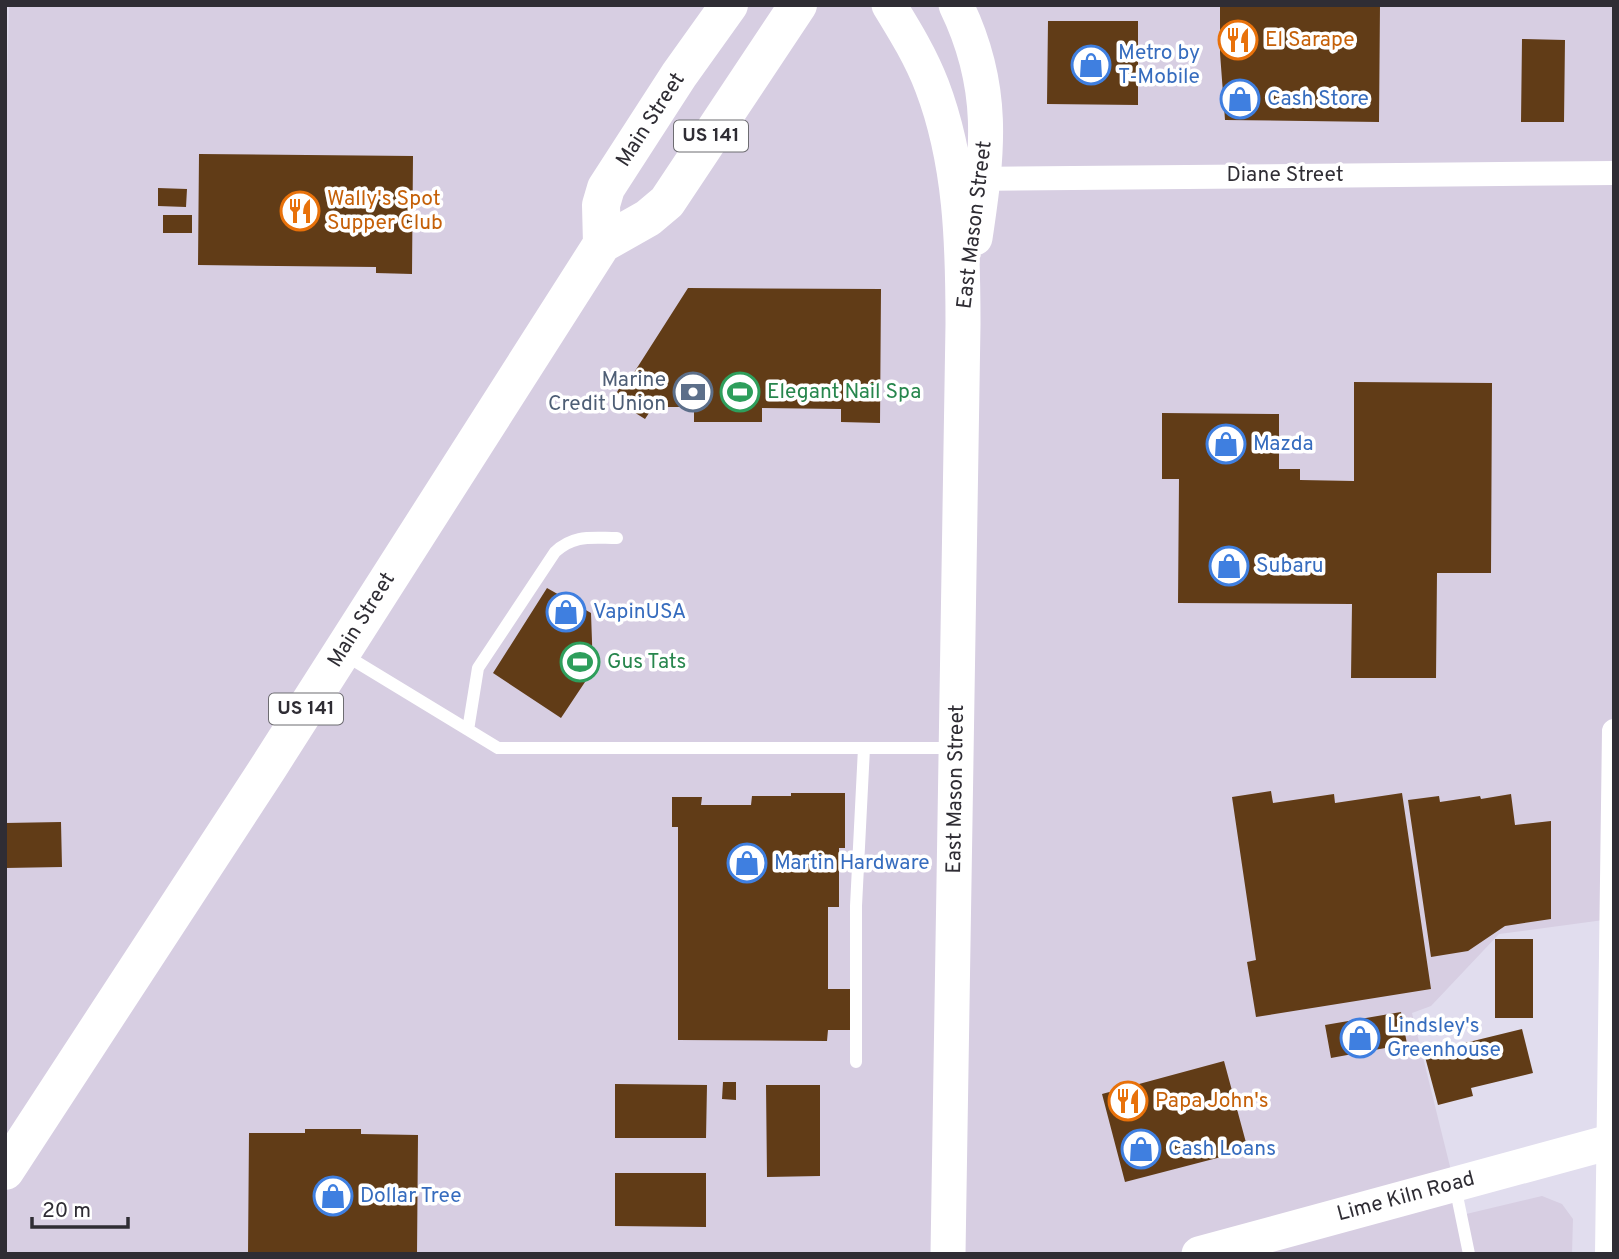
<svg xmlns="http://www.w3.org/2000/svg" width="1619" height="1259" viewBox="0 0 1619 1259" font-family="Overpass,sans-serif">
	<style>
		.commercial { fill: #d7cee2 }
		.building { fill: #613c17 }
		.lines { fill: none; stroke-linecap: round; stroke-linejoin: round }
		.lane { stroke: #fff; stroke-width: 12 }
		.street { stroke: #fff; stroke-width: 24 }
		.secondary { stroke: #fff; stroke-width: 35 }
		.primary { stroke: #fff; stroke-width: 38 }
		.labels { text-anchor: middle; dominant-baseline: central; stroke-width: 7; stroke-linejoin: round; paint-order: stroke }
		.shield { fill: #fff; stroke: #6d6c71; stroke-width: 2 }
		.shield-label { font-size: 19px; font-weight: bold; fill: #2f2d34 }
		.food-label { font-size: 21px; fill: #c56008; stroke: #fff; text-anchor: start }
		.shop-label { font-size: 21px; fill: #366cbe; stroke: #fff; text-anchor: start }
		.street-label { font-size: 21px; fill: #2f2d34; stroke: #fff }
		.service-label { font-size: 21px; fill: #4e5e75; stroke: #fff; text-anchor: end }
		.leisure-label { font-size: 21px; fill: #27864d; stroke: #fff; text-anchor: start }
	</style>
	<rect width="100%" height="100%" fill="#e1ddee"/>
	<!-- commercial -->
	<path class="commercial" d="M 9,5 L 1614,5 L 1614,1141 L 1611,919 L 1499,934 L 1431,1006 L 1412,1013 L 1462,1215 L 1542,1196 L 1562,1204 L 1573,1219 L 1572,1254 L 5,1254 L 5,170 Z"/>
	<!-- building -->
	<path class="building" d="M 1220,5 L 1380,5 L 1379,122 L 1225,120 L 1220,53 Z
		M 1048,21 L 1138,21 L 1138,105 L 1047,104 Z
		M 1522,39 L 1565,40 L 1564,122 L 1521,122 Z
		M 199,154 L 413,156 L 412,274 L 376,273 L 376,267 L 198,265 Z
		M 158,188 L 187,189 L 186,207 L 158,206 Z
		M 163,215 L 192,215 L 192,233 L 163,233 Z
		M 688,288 L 881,289 L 880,423 L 841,422 L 841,409 L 762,408 L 762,422 L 694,422 L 694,407 L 653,407 L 645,419 L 613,399 L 624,380 L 628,382 Z
		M 1354,382 L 1492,383 L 1491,573 L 1437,573 L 1436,678 L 1351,678 L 1352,604 L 1178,603 L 1179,479 L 1162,479 L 1162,413 L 1279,414 L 1279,469 L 1300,469 L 1300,480 L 1354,481 Z
		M 547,588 L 591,613 L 593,670 L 561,718 L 493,673 Z
		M 1271,791 L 1273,803 L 1334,794 L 1335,803 L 1402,793 L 1431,989 L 1256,1017 L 1247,962 L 1256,960 L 1232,797 Z
		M 791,793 L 845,793 L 845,848 L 839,848 L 839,907 L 828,907 L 828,989 L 854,989 L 854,1030 L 828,1030 L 827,1041 L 678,1040 L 678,827 L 672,827 L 672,797 L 702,797 L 701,805 L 751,805 L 752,796 L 791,796 Z
		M 1511,794 L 1515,825 L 1551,821 L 1551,919 L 1505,926 L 1468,951 L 1431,957 L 1408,800 L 1439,796 L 1440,802 L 1480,796 L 1481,799 Z
		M 61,822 L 62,867 L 5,868 L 5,823 Z
		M 1495,939 L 1533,939 L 1533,1018 L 1495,1018 Z
		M 1401,1012 L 1407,1044 L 1331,1058 L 1325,1025 Z
		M 1522,1029 L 1533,1073 L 1471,1088 L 1473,1096 L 1438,1105 L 1424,1053 Z
		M 1224,1061 L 1248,1150 L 1125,1182 L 1102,1094 Z
		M 723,1082 L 736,1082 L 736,1100 L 722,1099 Z
		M 615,1084 L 707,1085 L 706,1138 L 615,1138 Z
		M 766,1085 L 820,1085 L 820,1176 L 767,1177 Z
		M 305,1129 L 361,1129 L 361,1134 L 418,1135 L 417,1254 L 248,1254 L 249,1133 L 305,1133 Z
		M 615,1173 L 706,1173 L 706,1227 L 615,1226 Z"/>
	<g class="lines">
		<!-- lane -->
		<path class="lane" d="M 345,655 L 498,748 L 955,748
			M 468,730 L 478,668 L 555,552 C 574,534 592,538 617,538
			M 856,1062 L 856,906 L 864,748
			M 1455,1186 L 1469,1254"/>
		<!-- street -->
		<path class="street" d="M 968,179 L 1614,173
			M 1607,1254 L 1614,731"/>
		<!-- secondary -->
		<path class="secondary" d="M 889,5 C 905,31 921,57 932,86 C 961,162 963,244 963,324 L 948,1254
			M 956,5 C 996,87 988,151 975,238
			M 1199,1254 L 1614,1141"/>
		<!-- primary -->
		<path class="primary" d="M 602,244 L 601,205 L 606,188 L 679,75 L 729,5
			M 5,1171 L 268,768 L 602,244 L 648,218 L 667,202 L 798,5"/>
	</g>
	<!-- icons -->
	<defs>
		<symbol id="restaurant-ring" viewBox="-11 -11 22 22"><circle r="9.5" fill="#fff" stroke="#e8710a" stroke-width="1.5"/><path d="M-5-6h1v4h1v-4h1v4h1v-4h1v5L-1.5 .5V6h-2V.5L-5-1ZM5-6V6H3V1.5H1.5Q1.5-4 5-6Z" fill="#e8710a"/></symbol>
		<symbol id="shop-ring" viewBox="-11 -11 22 22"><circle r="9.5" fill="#fff" stroke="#3f7fe0" stroke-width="1.5"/><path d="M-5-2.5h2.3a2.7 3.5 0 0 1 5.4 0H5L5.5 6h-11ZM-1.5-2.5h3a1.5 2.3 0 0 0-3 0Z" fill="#3f7fe0"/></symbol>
		<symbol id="bank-ring" viewBox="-11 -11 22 22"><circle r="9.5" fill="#fff" stroke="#5c6f8a" stroke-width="1.5"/><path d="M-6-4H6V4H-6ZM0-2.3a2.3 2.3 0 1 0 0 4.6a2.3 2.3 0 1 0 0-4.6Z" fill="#5c6f8a"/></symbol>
		<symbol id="stadium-ring" viewBox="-11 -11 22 22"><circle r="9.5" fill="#fff" stroke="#2e9e5b" stroke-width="1.5"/><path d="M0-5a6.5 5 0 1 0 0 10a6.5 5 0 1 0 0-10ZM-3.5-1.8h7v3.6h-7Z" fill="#2e9e5b"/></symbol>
	</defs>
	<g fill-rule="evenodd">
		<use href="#restaurant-ring" x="1216" y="18" width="44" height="44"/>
		<use href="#shop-ring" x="1069" y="43" width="44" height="44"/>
		<use href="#shop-ring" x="1218" y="77" width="44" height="44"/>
		<use href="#restaurant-ring" x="278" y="189" width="44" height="44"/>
		<use href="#bank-ring" x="671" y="370" width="44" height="44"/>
		<use href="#stadium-ring" x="718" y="370" width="44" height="44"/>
		<use href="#shop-ring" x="1204" y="422" width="44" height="44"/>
		<use href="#shop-ring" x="1207" y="544" width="44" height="44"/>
		<use href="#shop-ring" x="544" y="590" width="44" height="44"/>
		<use href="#stadium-ring" x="558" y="640" width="44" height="44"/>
		<use href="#shop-ring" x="725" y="841" width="44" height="44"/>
		<use href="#shop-ring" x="1338" y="1016" width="44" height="44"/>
		<use href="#restaurant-ring" x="1106" y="1079" width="44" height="44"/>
		<use href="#shop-ring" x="1119" y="1127" width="44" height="44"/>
		<use href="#shop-ring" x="311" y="1174" width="44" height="44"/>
	</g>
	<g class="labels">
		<!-- shield labels -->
		<g class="shield">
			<rect x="674" y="120.5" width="74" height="31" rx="5"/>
			<rect x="269" y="693.5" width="74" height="31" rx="5"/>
		</g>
		<g class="shield-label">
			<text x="711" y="136">US 141</text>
			<text x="306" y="709">US 141</text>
		</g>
		<!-- food labels -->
		<g class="food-label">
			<text x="1265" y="40">El Sarape</text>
			<text x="327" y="199">Wally's Spot<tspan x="327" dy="24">Supper Club</tspan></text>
			<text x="1155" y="1101">Papa John's</text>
		</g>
		<!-- shop labels -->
		<g class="shop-label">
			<text x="1118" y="53">Metro by<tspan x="1118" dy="24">T-Mobile</tspan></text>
			<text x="1267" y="99">Cash Store</text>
			<text x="1253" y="444">Mazda</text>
			<text x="1256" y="566">Subaru</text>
			<text x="593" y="612">VapinUSA</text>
			<text x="774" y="863">Martin Hardware</text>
			<text x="1387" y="1026">Lindsley's<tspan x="1387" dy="24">Greenhouse</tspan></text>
			<text x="1168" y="1149">Cash Loans</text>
			<text x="360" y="1196">Dollar Tree</text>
		</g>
		<!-- street labels -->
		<g class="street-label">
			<text transform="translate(651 120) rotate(-57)">Main Street</text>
			<text x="1285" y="175">Diane Street</text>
			<text transform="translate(975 225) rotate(-83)">East Mason Street</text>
			<text transform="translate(362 620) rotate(-58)">Main Street</text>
			<text transform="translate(956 789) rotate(-89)">East Mason Street</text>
			<text transform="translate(1406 1197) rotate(-15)">Lime Kiln Road</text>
		</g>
		<!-- service labels -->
		<g class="service-label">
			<text x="666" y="380">Marine<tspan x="666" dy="24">Credit Union</tspan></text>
		</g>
		<!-- leisure labels -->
		<g class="leisure-label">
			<text x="767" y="392">Elegant Nail Spa</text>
			<text x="607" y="662">Gus Tats</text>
		</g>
	</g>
	<!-- border -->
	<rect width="1619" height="1259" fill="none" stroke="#2f2d34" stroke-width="14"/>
	<!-- scale -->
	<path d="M32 1217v10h96v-10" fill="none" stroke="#2f2d34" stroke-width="3.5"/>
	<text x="42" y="1217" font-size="21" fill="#2f2d34" stroke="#ffffff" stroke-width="5" paint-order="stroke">20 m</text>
</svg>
